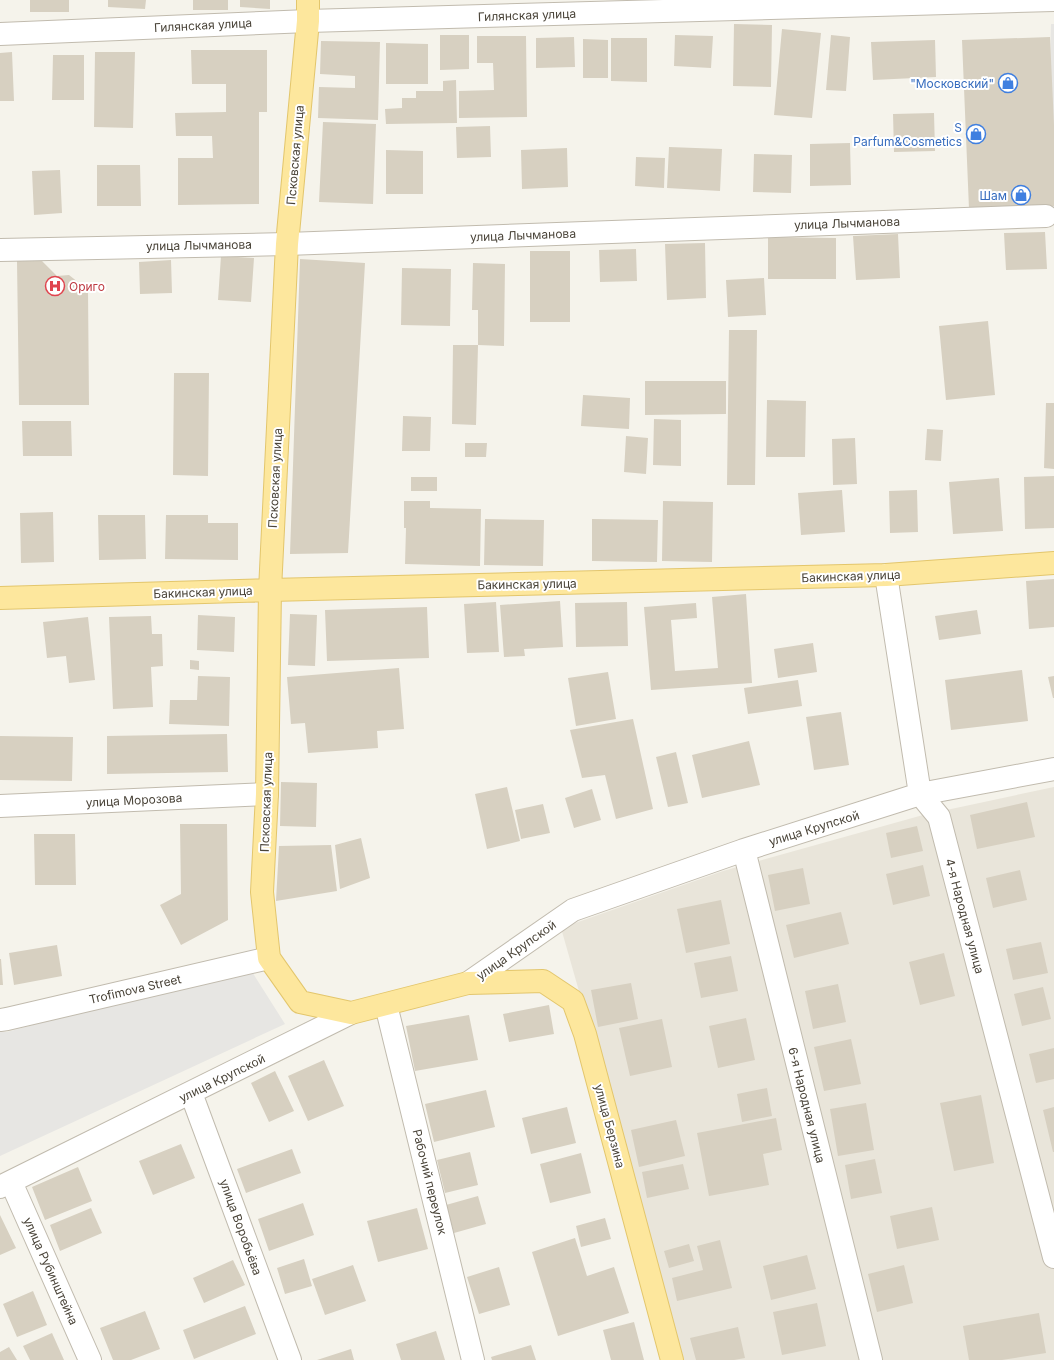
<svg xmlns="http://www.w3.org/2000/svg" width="1054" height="1360" viewBox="0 0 1054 1360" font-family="Inter,sans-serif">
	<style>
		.residential { fill: #e9e5da }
		.parking { fill: #e7e6e3 }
		.building { fill: #d7d0c1 }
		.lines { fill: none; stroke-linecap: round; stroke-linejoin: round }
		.minor-casing { stroke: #c1bbae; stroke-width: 24 }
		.major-casing { stroke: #e3c66c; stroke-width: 24 }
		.minor { stroke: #fff; stroke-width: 22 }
		.major { stroke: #fde79d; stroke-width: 22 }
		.labels { text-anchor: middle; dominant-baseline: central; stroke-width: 4; stroke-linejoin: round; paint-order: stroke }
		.street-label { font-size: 12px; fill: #4a4439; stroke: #fff }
		.shop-label { font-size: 12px; fill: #366cbe; stroke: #fff; text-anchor: end }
		.health-label { font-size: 12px; fill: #be3a42; stroke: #fff; text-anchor: start }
	</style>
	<rect width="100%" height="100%" fill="#f5f3eb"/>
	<!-- residential -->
	<path class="residential" d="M 1054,787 L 1054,1360 L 684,1360 L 561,928 L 723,871 L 923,815 Z"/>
	<!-- parking -->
	<path class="parking" d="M 1051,24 L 1054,24 L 1054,217 L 1046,216 Z
		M 249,967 L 285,1024 L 0,1156 L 0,1032 L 7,1032 Z"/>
	<!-- building -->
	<path class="building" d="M 30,0 L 69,0 L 69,12 L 30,12 Z
		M 108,0 L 146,0 L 145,9 L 108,7 Z
		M 193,0 L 228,0 L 228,10 L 193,10 Z
		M 240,0 L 270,0 L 270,9 L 240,7 Z
		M 734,24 L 772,25 L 771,87 L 733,86 Z
		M 782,29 L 821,33 L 812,118 L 774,115 Z
		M 440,35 L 469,35 L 469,69 L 440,70 Z
		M 675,35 L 713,36 L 711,68 L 674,66 Z
		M 831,35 L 850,37 L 846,91 L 826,90 Z
		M 477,36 L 526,36 L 527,117 L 459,118 L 459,91 L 494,90 L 493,63 L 477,63 Z
		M 574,37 L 575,67 L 536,68 L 536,38 Z
		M 1050,37 L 1054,125 L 1054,206 L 969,209 L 962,40 Z
		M 611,38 L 647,38 L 647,82 L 611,81 Z
		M 583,39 L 608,40 L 608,78 L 583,78 Z
		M 935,40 L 936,77 L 873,80 L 871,42 Z
		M 321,41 L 380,42 L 378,120 L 318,118 L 319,87 L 355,88 L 355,76 L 320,74 Z
		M 386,43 L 428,44 L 428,84 L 386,84 Z
		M 191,50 L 267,50 L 267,112 L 259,112 L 259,204 L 178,205 L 178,158 L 213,158 L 212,136 L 176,136 L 175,113 L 226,112 L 226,84 L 192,84 Z
		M 12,52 L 14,101 L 0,101 L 0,53 Z
		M 95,52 L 135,52 L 133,128 L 94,127 Z
		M 53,55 L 84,55 L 84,100 L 52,100 Z
		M 456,80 L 457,123 L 386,124 L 385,109 L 402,108 L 402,98 L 416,98 L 416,91 L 443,91 L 443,81 Z
		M 934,113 L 935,151 L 894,152 L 893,114 Z
		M 323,122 L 376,124 L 373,204 L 319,202 Z
		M 490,126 L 491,157 L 457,158 L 456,127 Z
		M 850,143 L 851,185 L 810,186 L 810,144 Z
		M 669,147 L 722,149 L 720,191 L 667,188 Z
		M 567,148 L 568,187 L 522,189 L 521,150 Z
		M 386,150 L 423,151 L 423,194 L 386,194 Z
		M 754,154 L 792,155 L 791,193 L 753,192 Z
		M 636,157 L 665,158 L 664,188 L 635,186 Z
		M 97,165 L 140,165 L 141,206 L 97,206 Z
		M 60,170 L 62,213 L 34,215 L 32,171 Z
		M 1045,232 L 1047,269 L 1006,270 L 1004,233 Z
		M 898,234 L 900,278 L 856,280 L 853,236 Z
		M 768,237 L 836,238 L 836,279 L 768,279 Z
		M 705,243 L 706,298 L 667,300 L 665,244 Z
		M 636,249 L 637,281 L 600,282 L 599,250 Z
		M 530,251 L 570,251 L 570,322 L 530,322 Z
		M 221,256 L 254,258 L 251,302 L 218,300 Z
		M 300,259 L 365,263 L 348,553 L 290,554 Z
		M 171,260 L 172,293 L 140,294 L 139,262 Z
		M 17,261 L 42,261 L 57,276 L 69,275 L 88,290 L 89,405 L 19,405 Z
		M 473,263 L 505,264 L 504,346 L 478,345 L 478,310 L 472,310 Z
		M 402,268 L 451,269 L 450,326 L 401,325 Z
		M 764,278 L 766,315 L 728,317 L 726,280 Z
		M 988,321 L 995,395 L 946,400 L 939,326 Z
		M 729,330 L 757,330 L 755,485 L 727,485 Z
		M 453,345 L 478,345 L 476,425 L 452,424 Z
		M 174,373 L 209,373 L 208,476 L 173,475 Z
		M 645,381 L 726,381 L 726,414 L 645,415 Z
		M 583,395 L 630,398 L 629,429 L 581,426 Z
		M 767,400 L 806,401 L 805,457 L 766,457 Z
		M 1046,403 L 1054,403 L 1054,469 L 1044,468 Z
		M 403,416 L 431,417 L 430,451 L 402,451 Z
		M 654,419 L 681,420 L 681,466 L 653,465 Z
		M 22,421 L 71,421 L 72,456 L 23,456 Z
		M 927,429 L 943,430 L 941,461 L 925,460 Z
		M 626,436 L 648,438 L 646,474 L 624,472 Z
		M 855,438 L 857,484 L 833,485 L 832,439 Z
		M 465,443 L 487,443 L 486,457 L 465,457 Z
		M 1054,476 L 1054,528 L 1025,529 L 1024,477 Z
		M 411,477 L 437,477 L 437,491 L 411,491 Z
		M 999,478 L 1003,531 L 953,534 L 949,482 Z
		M 842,490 L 845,532 L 801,535 L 798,493 Z
		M 917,490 L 918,532 L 890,533 L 889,491 Z
		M 404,501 L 430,501 L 430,508 L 481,509 L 480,566 L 405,564 L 406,528 L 404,528 Z
		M 663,501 L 713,502 L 712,562 L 662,561 Z
		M 53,512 L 54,562 L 21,563 L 20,513 Z
		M 98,515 L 145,515 L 146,559 L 99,560 Z
		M 166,515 L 208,515 L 208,523 L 238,523 L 238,560 L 165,559 Z
		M 485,519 L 544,520 L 543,566 L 484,565 Z
		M 592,519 L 658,520 L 657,562 L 592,561 Z
		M 1054,579 L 1054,627 L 1029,629 L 1026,581 Z
		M 746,594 L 752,683 L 651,690 L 644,607 L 696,603 L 697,618 L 671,620 L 675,671 L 718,668 L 712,597 Z
		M 560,601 L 563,647 L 524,649 L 525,656 L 504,657 L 500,605 Z
		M 496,602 L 499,652 L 467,653 L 464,604 Z
		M 627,602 L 628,646 L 576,647 L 575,603 Z
		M 427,607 L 429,658 L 327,661 L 325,610 Z
		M 977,610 L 981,634 L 939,640 L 935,616 Z
		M 290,614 L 317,615 L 315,666 L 288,665 Z
		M 198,615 L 235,617 L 234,652 L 197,650 Z
		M 151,616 L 152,634 L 162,634 L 163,666 L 151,667 L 153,707 L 113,709 L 109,617 Z
		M 88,617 L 95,680 L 69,683 L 66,656 L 47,658 L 43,622 Z
		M 813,643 L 817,672 L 778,678 L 774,649 Z
		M 190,660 L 199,661 L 199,670 L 190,669 Z
		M 399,668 L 404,729 L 377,731 L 378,748 L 308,753 L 305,723 L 291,724 L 287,677 Z
		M 1022,670 L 1028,721 L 951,730 L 945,680 Z
		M 608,672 L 616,719 L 576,726 L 568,678 Z
		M 198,676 L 230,677 L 229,726 L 169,724 L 170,700 L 197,700 Z
		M 1054,676 L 1054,698 L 1053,698 L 1048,677 Z
		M 798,680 L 802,706 L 748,714 L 744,688 Z
		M 841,712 L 849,765 L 814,770 L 806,717 Z
		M 633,719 L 653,809 L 616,819 L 605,775 L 582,778 L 570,730 Z
		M 227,734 L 228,772 L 107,774 L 107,736 Z
		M 0,736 L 73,737 L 72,781 L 0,780 Z
		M 749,741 L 760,785 L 702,798 L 692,755 Z
		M 676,752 L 688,803 L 668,807 L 656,757 Z
		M 281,782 L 317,783 L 316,827 L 280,826 Z
		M 507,787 L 520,841 L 487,849 L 475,794 Z
		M 592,789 L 601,820 L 574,828 L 565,798 Z
		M 1027,802 L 1035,837 L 977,849 L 970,815 Z
		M 543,804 L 550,833 L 521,839 L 515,810 Z
		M 180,824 L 227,824 L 228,920 L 181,945 L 160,905 L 181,894 Z
		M 917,826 L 923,851 L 891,858 L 886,833 Z
		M 34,834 L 75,834 L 76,885 L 35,885 Z
		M 361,838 L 370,878 L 340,889 L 335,845 Z
		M 331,845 L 337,891 L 276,901 L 279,846 Z
		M 923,865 L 930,896 L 893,905 L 886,874 Z
		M 803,868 L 810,904 L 775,911 L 768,875 Z
		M 1020,870 L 1027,900 L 993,908 L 986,878 Z
		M 721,900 L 730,944 L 686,953 L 677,909 Z
		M 841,912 L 849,944 L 794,958 L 786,925 Z
		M 1041,942 L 1048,973 L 1013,980 L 1006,949 Z
		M 57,945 L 62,976 L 14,985 L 9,953 Z
		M 944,953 L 955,996 L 920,1005 L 909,962 Z
		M 731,956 L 738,991 L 701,998 L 694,963 Z
		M 0,959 L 1,959 L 3,985 L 0,985 Z
		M 631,983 L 638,1019 L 598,1027 L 591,990 Z
		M 838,984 L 846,1022 L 813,1029 L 805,991 Z
		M 1043,987 L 1051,1019 L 1022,1026 L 1014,994 Z
		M 549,1005 L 554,1034 L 509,1042 L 503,1014 Z
		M 469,1015 L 478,1060 L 415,1071 L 406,1026 Z
		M 746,1018 L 755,1060 L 718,1068 L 709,1026 Z
		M 662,1019 L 672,1067 L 630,1076 L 619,1028 Z
		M 851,1039 L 861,1084 L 824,1091 L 814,1047 Z
		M 1054,1048 L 1054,1079 L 1036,1083 L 1029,1054 Z
		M 324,1060 L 344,1106 L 308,1121 L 288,1076 Z
		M 275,1071 L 294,1111 L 269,1122 L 251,1083 Z
		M 767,1088 L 772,1116 L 742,1122 L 737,1094 Z
		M 486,1090 L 495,1127 L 434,1142 L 425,1104 Z
		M 981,1095 L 994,1163 L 954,1171 L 940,1103 Z
		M 866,1103 L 874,1150 L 838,1156 L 830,1109 Z
		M 567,1107 L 576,1143 L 531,1154 L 522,1118 Z
		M 1054,1107 L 1054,1152 L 1053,1152 L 1043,1110 Z
		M 776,1118 L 782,1150 L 763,1154 L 769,1185 L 709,1196 L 697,1133 Z
		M 676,1120 L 685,1156 L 639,1167 L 631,1130 Z
		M 181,1144 L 195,1178 L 153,1195 L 139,1161 Z
		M 292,1149 L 301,1173 L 246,1193 L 237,1169 Z
		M 470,1152 L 478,1185 L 445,1193 L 437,1160 Z
		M 581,1153 L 591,1193 L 550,1203 L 540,1164 Z
		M 875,1159 L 882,1193 L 851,1199 L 845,1165 Z
		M 683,1164 L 689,1189 L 647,1198 L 642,1172 Z
		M 78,1167 L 92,1201 L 45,1220 L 32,1187 Z
		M 478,1196 L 486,1224 L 454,1233 L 446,1205 Z
		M 303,1203 L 314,1235 L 269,1251 L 258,1219 Z
		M 932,1207 L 939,1240 L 897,1249 L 890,1216 Z
		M 91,1208 L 102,1233 L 60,1251 L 50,1225 Z
		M 417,1208 L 428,1249 L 378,1262 L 367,1221 Z
		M 0,1215 L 16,1248 L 0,1255 Z
		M 605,1218 L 611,1239 L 581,1247 L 576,1226 Z
		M 575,1238 L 587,1276 L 614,1267 L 629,1313 L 558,1336 L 532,1252 Z
		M 720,1240 L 732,1288 L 677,1301 L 672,1278 L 703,1270 L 697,1246 Z
		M 689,1244 L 694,1261 L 669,1268 L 664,1251 Z
		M 807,1255 L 816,1289 L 771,1300 L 763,1266 Z
		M 304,1259 L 312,1286 L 285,1294 L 277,1268 Z
		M 233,1260 L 245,1285 L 204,1303 L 193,1278 Z
		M 353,1265 L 366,1301 L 325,1315 L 312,1279 Z
		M 904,1265 L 913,1303 L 877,1312 L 868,1274 Z
		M 499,1267 L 510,1305 L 479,1314 L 467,1277 Z
		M 33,1291 L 47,1325 L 17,1337 L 3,1304 Z
		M 817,1303 L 826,1346 L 782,1355 L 773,1312 Z
		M 245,1306 L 256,1334 L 194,1359 L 183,1330 Z
		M 145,1311 L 160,1349 L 131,1360 L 113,1360 L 100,1328 Z
		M 1039,1313 L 1046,1353 L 1002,1360 L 969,1360 L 963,1326 Z
		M 634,1322 L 644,1360 L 611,1360 L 603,1330 Z
		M 738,1327 L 745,1358 L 734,1360 L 696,1360 L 690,1338 Z
		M 436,1331 L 445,1360 L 401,1360 L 396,1344 Z
		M 52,1333 L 64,1360 L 30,1360 L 23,1346 Z
		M 531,1345 L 536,1360 L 492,1360 L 491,1357 Z
		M 9,1347 L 17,1360 L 0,1360 L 0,1352 Z
		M 351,1349 L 354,1360 L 317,1360 Z"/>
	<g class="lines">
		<defs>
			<path id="minor" d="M 0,34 L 308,21 L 1054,0
				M 0,250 L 287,244 L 1046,216
				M 886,575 L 920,794 L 939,817 L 1054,1257
				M 0,806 L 267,794
				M 744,850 L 871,1360
				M 468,983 L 573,910 L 744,850 L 920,794 L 1054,769
				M 386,1005 L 473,1360
				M 0,1020 L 7,1019 L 269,958
				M 191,1093 L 290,1360
				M 11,1182 L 90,1360
				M 0,1187 L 351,1013"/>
			<path id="major" d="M 308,0 L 308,21 L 287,244 L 270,590 L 267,794 L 262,892 L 269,958 L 300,1002 L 351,1013 L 468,983 L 543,981 L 573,1001 L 585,1034 L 672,1360
				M 0,598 L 270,590 L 886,575 L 1054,563"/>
		</defs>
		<!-- minor casing -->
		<use href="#minor" class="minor-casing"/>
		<!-- major casing -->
		<use href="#major" class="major-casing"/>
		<!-- minor -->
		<use href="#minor" class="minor"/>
		<!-- major -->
		<use href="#major" class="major"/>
	</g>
	<!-- icons -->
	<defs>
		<symbol id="shop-ring" viewBox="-11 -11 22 22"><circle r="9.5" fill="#fff" stroke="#3f7fe0" stroke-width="1.5"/><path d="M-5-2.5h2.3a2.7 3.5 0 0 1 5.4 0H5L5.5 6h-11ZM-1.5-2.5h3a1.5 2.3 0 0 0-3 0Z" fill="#3f7fe0"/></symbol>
		<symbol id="hospital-ring" viewBox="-11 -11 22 22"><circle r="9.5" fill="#fff" stroke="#e0444e" stroke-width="1.5"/><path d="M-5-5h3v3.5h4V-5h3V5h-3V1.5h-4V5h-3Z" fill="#e0444e"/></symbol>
	</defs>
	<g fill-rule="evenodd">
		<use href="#shop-ring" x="997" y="72" width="22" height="22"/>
		<use href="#shop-ring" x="965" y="123" width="22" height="22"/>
		<use href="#shop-ring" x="1010" y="184" width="22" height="22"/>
		<use href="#hospital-ring" x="44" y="275" width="22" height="22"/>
	</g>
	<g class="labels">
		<!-- street labels -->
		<g class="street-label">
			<text transform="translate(527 15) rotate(-2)">Гилянская улица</text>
			<text transform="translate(203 25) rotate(-3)">Гилянская улица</text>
			<text transform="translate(295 155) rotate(-85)">Псковская улица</text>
			<text transform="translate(847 223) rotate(-2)">улица Лычманова</text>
			<text transform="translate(523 235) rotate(-2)">улица Лычманова</text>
			<text transform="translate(199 245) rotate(-1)">улица Лычманова</text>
			<text transform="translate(275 478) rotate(-87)">Псковская улица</text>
			<text transform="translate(851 576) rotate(-2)">Бакинская улица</text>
			<text transform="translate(527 584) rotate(-1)">Бакинская улица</text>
			<text transform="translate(203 592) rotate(-2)">Бакинская улица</text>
			<text transform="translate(134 800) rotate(-3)">улица Морозова</text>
			<text transform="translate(266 802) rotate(-88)">Псковская улица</text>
			<text transform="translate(814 828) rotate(-17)">улица Крупской</text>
			<text transform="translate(965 916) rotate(75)">4-я Народная улица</text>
			<text transform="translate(516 950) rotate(-35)">улица Крупской</text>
			<text transform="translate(135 989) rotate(-13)">Trofimova Street</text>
			<text transform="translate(222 1078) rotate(-26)">улица Крупской</text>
			<text transform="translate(807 1105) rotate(76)">6-я Народная улица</text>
			<text transform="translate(610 1126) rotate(75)">улица Берзина</text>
			<text transform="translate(430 1182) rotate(76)">Рабочий переулок</text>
			<text transform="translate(241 1227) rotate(70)">улица Воробьёва</text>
			<text transform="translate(51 1271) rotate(66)">улица Рубинштейна</text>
		</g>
		<!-- shop labels -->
		<g class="shop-label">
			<text x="994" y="83">"Московский"</text>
			<text x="962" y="127">S<tspan x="962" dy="14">Parfum&amp;Cosmetics</tspan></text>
			<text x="1007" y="195">Шам</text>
		</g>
		<!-- health labels -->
		<g class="health-label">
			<text x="69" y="286">Ориго</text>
		</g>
	</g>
</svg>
